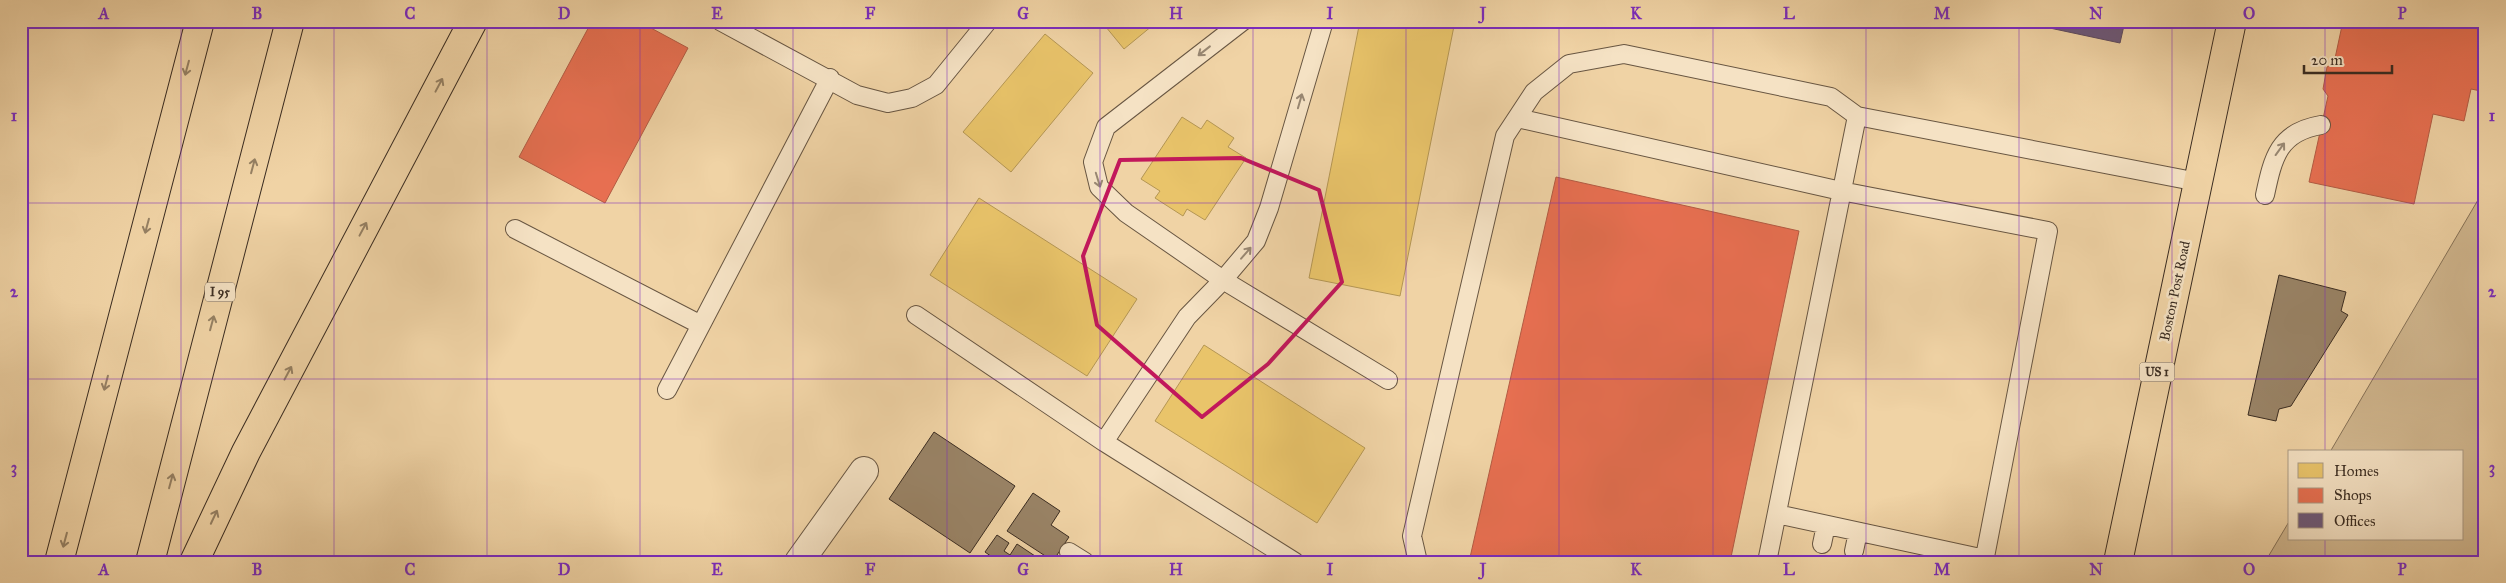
<svg xmlns="http://www.w3.org/2000/svg" width="2506" height="583" viewBox="0 0 2506 583" font-family="'IM FELL Great Primer',serif">
	<style>
		.grass { fill: #d1b78f; stroke: #867258 }
		.homes { fill: #e9c46a; stroke: #b49654 }
		.shops { fill: #e76f51; stroke: #b35b43 }
		.offices { fill: #6d597a; stroke: #5e4c5f }
		.building { fill: #998366; stroke: #3a2c21 }
		.lines { fill: none; stroke-linecap: round; stroke-linejoin: round }
		.lane-casing { stroke: #685642; stroke-width: 20 }
		.street-casing { stroke: #685642; stroke-width: 30 }
		.primary-casing { stroke: #3a2c21; stroke-width: 30 }
		.highway-casing { stroke: #3a2c21; stroke-width: 30 }
		.lane { stroke: #f5e2c4; stroke-width: 18 }
		.street { stroke: #f5e2c4; stroke-width: 28 }
		.primary { stroke: #f0d3a5; stroke-width: 28 }
		.highway { stroke: #f0d3a5; stroke-width: 28 }
		.oneway { stroke: #988772 }
		.oneway2 { stroke: #958063 }
		.marked { fill: none; stroke: #c2185b; stroke-width: 4; stroke-linejoin: round }
		.grid { fill: none; stroke: #7b2cbf; stroke-width: 1; stroke-opacity: 0.55 }
		.labels { text-anchor: middle; dominant-baseline: central; stroke-width: 5; stroke-linejoin: round; paint-order: stroke }
		.shield { fill: #f5e2c4; stroke: #726352; stroke-width: 1 }
		.shield-label { font-size: 12px; font-weight: bold; fill: #3a2c21 }
		.street-label { font-size: 14px; fill: #3a2c21; stroke: #f5e2c4 }
		.neatline { fill: none; stroke: #7b2cbf; stroke-width: 2 }
		.grid-label { font-size: 16px; text-anchor: middle; font-weight: bold; fill: #7b2cbf }
	</style>
	<rect width="100%" height="100%" fill="#f0d3a5"/>
	<filter id="stains"><feTurbulence type="fractalNoise" baseFrequency=".004" numOctaves="4"/><feColorMatrix values="0 0 0 0 .2 0 0 0 0 .09 0 0 0 0 .02 0 0 0 .5 -.17"/></filter>
	<radialGradient id="worn" r=".72"><stop offset=".6" stop-color="#630" stop-opacity="0"/><stop offset="1" stop-color="#630" stop-opacity=".3"/></radialGradient>
	<!-- grass -->
	<path class="grass" d="M 2485,188 L 2485,562 L 2265,562 L 2290,520 L 2290,539 L 2462,539 L 2462,452 L 2330,452 Z"/>
	<!-- homes -->
	<path class="homes" d="M 1101,21 L 1158,21 L 1124,49 Z
		M 1360,21 L 1432,21 L 1454,26 L 1400,296 L 1309,278 Z
		M 1045,34 L 1093,73 L 1011,172 L 963,132 Z
		M 1182,117 L 1201,129 L 1207,120 L 1234,138 L 1228,147 L 1246,158 L 1205,220 L 1187,209 L 1183,216 L 1155,198 L 1160,191 L 1141,179 Z
		M 979,198 L 1137,299 L 1087,376 L 930,275 Z
		M 1204,345 L 1365,448 L 1317,523 L 1155,421 Z"/>
	<!-- shops -->
	<path class="shops" d="M 592,21 L 638,21 L 688,48 L 605,203 L 519,157 Z
		M 2343,21 L 2485,21 L 2485,72 L 2481,91 L 2471,89 L 2464,121 L 2433,114 L 2414,204 L 2309,182 L 2328,96 L 2323,89 L 2327,67 L 2334,63 Z
		M 1556,177 L 1799,231 L 1730,562 L 1469,562 Z"/>
	<!-- offices -->
	<path class="offices" d="M 2017,21 L 2125,21 L 2120,43 Z"/>
	<!-- building -->
	<path class="building" d="M 2279,275 L 2346,292 L 2341,311 L 2348,315 L 2291,406 L 2279,409 L 2276,421 L 2248,415 Z
		M 934,432 L 1015,486 L 970,553 L 889,499 Z
		M 1033,493 L 1060,511 L 1051,525 L 1069,537 L 1053,561 L 1007,531 Z
		M 997,535 L 1009,543 L 1004,551 L 1010,555 L 1017,544 L 1044,562 L 1015,562 L 1009,558 L 1006,562 L 999,562 L 985,552 Z"/>
	<g class="lines">
		<defs>
			<path id="lane" d="M 720,21 L 857,95 L 888,103 L 912,98 L 936,85 L 988,21
				M 1243,21 L 1106,127 L 1093,162 L 1099,187 L 1126,213 L 1223,280 L 1256,241 L 1269,208 L 1324,21
				M 1517,118 L 1841,191 L 2048,231 L 1984,562
				M 2265,195 C 2273,157 2279,132 2321,125
				M 515,229 L 701,325
				M 916,315 L 1104,442 L 1295,562
				M 667,390 L 830,78
				M 1104,442 L 1187,317 L 1223,280 L 1388,380
				M 1777,514 L 1985,559
				M 1822,544 L 1826,525
				M 1854,551 L 1858,532
				M 1069,552 L 1085,562
				M 1418,562 L 1412,536 L 1505,136 L 1534,92 L 1569,64 L 1624,54 L 1831,97 L 1857,116 L 2198,182
				M 1767,562 L 1857,116"/>
			<path id="street" d="M 799,562 L 864,471"/>
			<path id="primary" d="M 2118,562 L 2232,21"/>
			<path id="highway" d="M 59,562 L 200,21
				M 150,562 L 290,21
				M 194,562 L 246,452 L 473,21"/>
		</defs>
		<!-- lane casing -->
		<use href="#lane" class="lane-casing"/>
		<!-- street casing -->
		<use href="#street" class="street-casing"/>
		<!-- primary casing -->
		<use href="#primary" class="primary-casing"/>
		<!-- highway casing -->
		<use href="#highway" class="highway-casing"/>
		<!-- lane -->
		<use href="#lane" class="lane"/>
		<!-- street -->
		<use href="#street" class="street"/>
		<!-- primary -->
		<use href="#primary" class="primary"/>
		<!-- highway -->
		<use href="#highway" class="highway"/>
	</g>
	<!-- one-way arrows -->
	<defs><path id="oneway-shaft" d="M-6 0H5M1.5-3L5.5 0L1.5 3" fill="none" stroke-width="1.6" stroke-linecap="round" stroke-linejoin="round" transform="scale(1.25)"/></defs>
	<g class="oneway">
		<use href="#oneway-shaft" transform="translate(1204 51) rotate(142)"/>
		<use href="#oneway-shaft" transform="translate(1300 101) rotate(-74)"/>
		<use href="#oneway-shaft" transform="translate(2280 149) rotate(-54)"/>
		<use href="#oneway-shaft" transform="translate(1098 180) rotate(73)"/>
		<use href="#oneway-shaft" transform="translate(1246 253) rotate(-49)"/>
	</g>
	<g class="oneway2">
		<use href="#oneway-shaft" transform="translate(187 68) rotate(105)"/>
		<use href="#oneway-shaft" transform="translate(439 85) rotate(-62)"/>
		<use href="#oneway-shaft" transform="translate(253 166) rotate(-75)"/>
		<use href="#oneway-shaft" transform="translate(147 226) rotate(105)"/>
		<use href="#oneway-shaft" transform="translate(363 229) rotate(-62)"/>
		<use href="#oneway-shaft" transform="translate(212 323) rotate(-75)"/>
		<use href="#oneway-shaft" transform="translate(288 373) rotate(-62)"/>
		<use href="#oneway-shaft" transform="translate(106 383) rotate(105)"/>
		<use href="#oneway-shaft" transform="translate(171 481) rotate(-75)"/>
		<use href="#oneway-shaft" transform="translate(214 517) rotate(-65)"/>
		<use href="#oneway-shaft" transform="translate(65 540) rotate(105)"/>
	</g>
	<!-- marked area -->
	<path class="marked" d="M 1241,158 L 1319,190 L 1342,282 L 1268,364 L 1202,417 L 1097,325 L 1083,256 L 1120,160 Z"/>
	<!-- grid -->
	<path class="grid" d="M 181,21 L 181,562M 334,21 L 334,562M 487,21 L 487,562M 640,21 L 640,562M 793,21 L 793,562M 947,21 L 947,562M 1100,21 L 1100,562M 1253,21 L 1253,562M 1406,21 L 1406,562M 1559,21 L 1559,562M 1713,21 L 1713,562M 1866,21 L 1866,562M 2019,21 L 2019,562M 2172,21 L 2172,562M 2325,21 L 2325,452M 21,203 L 2485,203M 21,379 L 2485,379M 2325,539 L 2325,562"/>
	<g class="labels">
		<!-- shield labels -->
		<g class="shield">
			<rect x="205" y="282.5" width="30" height="19" rx="4"/>
			<rect x="2139.5" y="362.5" width="35" height="19" rx="4"/>
		</g>
		<g class="shield-label">
			<text x="220" y="292">I 95</text>
			<text x="2157" y="372">US 1</text>
		</g>
		<!-- street labels -->
		<g class="street-label">
			<text transform="translate(2175 291) rotate(-78)">Boston Post Road</text>
		</g>
	</g>
	<!-- margin -->
	<rect width="2506" height="583" fill="none" stroke="#f0d3a5" stroke-width="55"/>
	<!-- legend -->
	<rect x="2288" y="450" width="175" height="90" fill="#f5e2c4" stroke="#aa9983"/>
	<rect x="2298" y="463" width="25" height="15" fill="#e9c46a" stroke="#aa9983"/>
	<text x="2334" y="476" font-size="15" fill="#3a2c21">Homes</text>
	<rect x="2298" y="488" width="25" height="15" fill="#e76f51" stroke="#aa9983"/>
	<text x="2334" y="500" font-size="15" fill="#3a2c21">Shops</text>
	<rect x="2298" y="513" width="25" height="15" fill="#6d597a" stroke="#aa9983"/>
	<text x="2334" y="526" font-size="15" fill="#3a2c21">Offices</text>
	<!-- scale -->
	<path d="M2304 65v8h88v-8" fill="none" stroke="#3a2c21" stroke-width="2.5"/>
	<text x="2311" y="65" font-size="15" fill="#3a2c21" stroke="#f5e2c4" stroke-width="4" paint-order="stroke">20 m</text>
	<rect x="28" y="28" width="2450" height="528" class="neatline"/>
	<g class="grid-label">
		<text x="104" y="19">A</text>
		<text x="257" y="19">B</text>
		<text x="410" y="19">C</text>
		<text x="564" y="19">D</text>
		<text x="717" y="19">E</text>
		<text x="870" y="19">F</text>
		<text x="1023" y="19">G</text>
		<text x="1176" y="19">H</text>
		<text x="1330" y="19">I</text>
		<text x="1483" y="19">J</text>
		<text x="1636" y="19">K</text>
		<text x="1789" y="19">L</text>
		<text x="1942" y="19">M</text>
		<text x="2096" y="19">N</text>
		<text x="2249" y="19">O</text>
		<text x="2402" y="19">P</text>
		<text x="14" y="121">1</text>
		<text x="2492" y="121">1</text>
		<text x="14" y="297">2</text>
		<text x="2492" y="297">2</text>
		<text x="14" y="473">3</text>
		<text x="2492" y="473">3</text>
		<text x="104" y="575">A</text>
		<text x="257" y="575">B</text>
		<text x="410" y="575">C</text>
		<text x="564" y="575">D</text>
		<text x="717" y="575">E</text>
		<text x="870" y="575">F</text>
		<text x="1023" y="575">G</text>
		<text x="1176" y="575">H</text>
		<text x="1330" y="575">I</text>
		<text x="1483" y="575">J</text>
		<text x="1636" y="575">K</text>
		<text x="1789" y="575">L</text>
		<text x="1942" y="575">M</text>
		<text x="2096" y="575">N</text>
		<text x="2249" y="575">O</text>
		<text x="2402" y="575">P</text>
	</g>
	<rect width="100%" height="100%" filter="url(#stains)"/>
	<rect width="100%" height="100%" fill="url(#worn)"/>
</svg>
